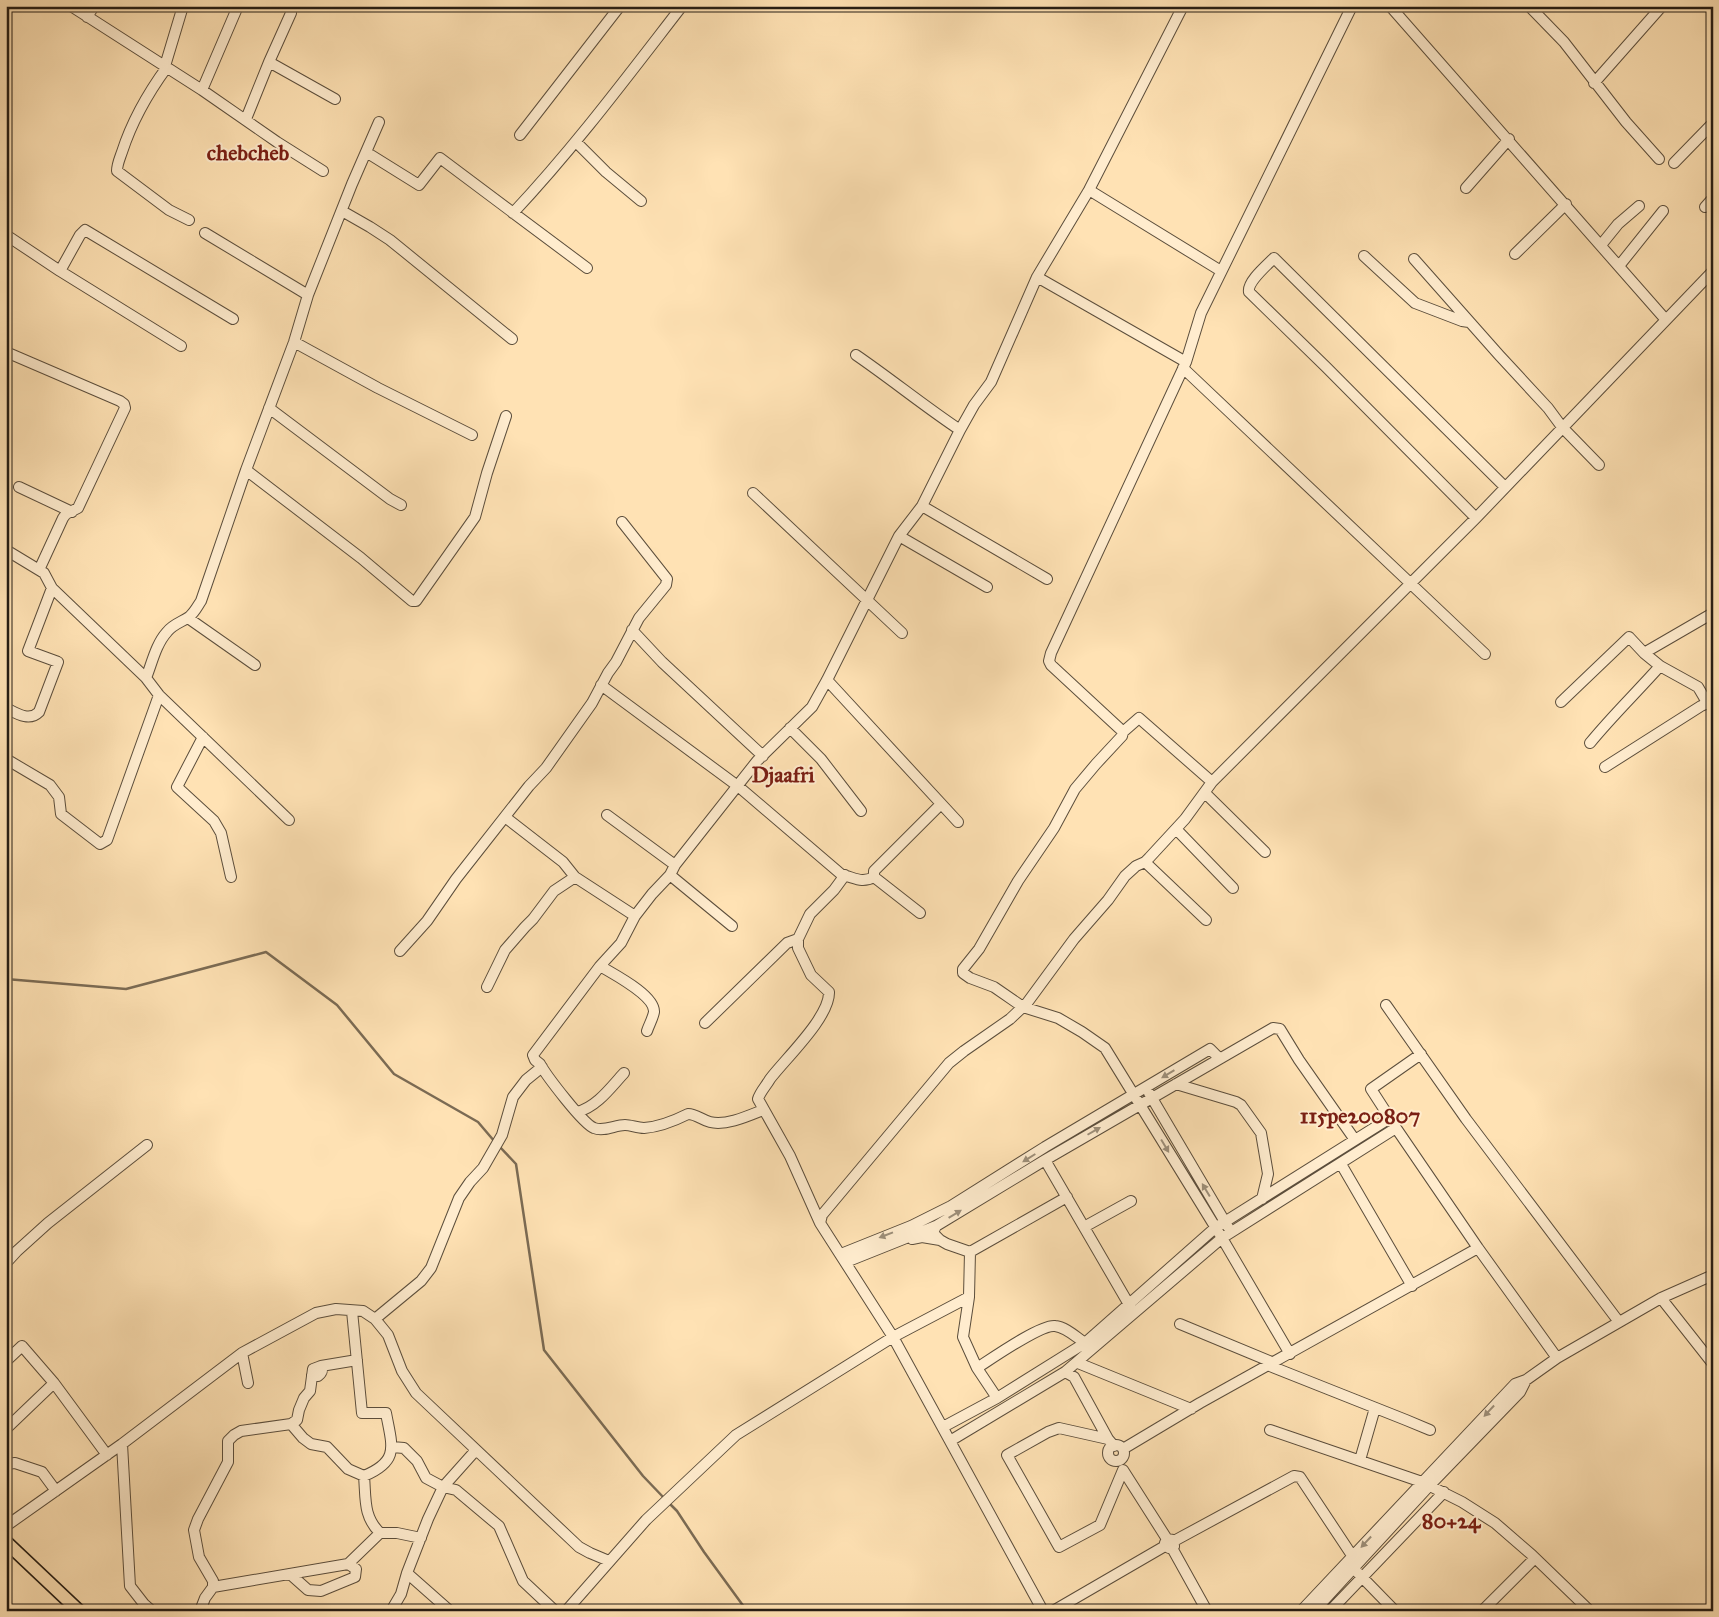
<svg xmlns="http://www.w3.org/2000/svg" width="1719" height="1617" viewBox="0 0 1719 1617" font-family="'IM FELL Great Primer',serif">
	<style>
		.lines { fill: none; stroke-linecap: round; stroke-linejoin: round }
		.stream { stroke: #7b6b54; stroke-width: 2.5 }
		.minor-casing { stroke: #5c4e3c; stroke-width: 12 }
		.major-casing { stroke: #251d14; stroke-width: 15 }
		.minor { stroke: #ffecce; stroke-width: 10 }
		.major { stroke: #ffe2b4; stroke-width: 12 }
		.oneway { fill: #9d8f7a }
		.labels { text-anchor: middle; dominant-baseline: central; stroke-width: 4; stroke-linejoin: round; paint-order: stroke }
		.quarter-label { font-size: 22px; font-weight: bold; fill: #7a1f14; stroke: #ffecce }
	</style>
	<rect width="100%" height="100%" fill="#ffe2b4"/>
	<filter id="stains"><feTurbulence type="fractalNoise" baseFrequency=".004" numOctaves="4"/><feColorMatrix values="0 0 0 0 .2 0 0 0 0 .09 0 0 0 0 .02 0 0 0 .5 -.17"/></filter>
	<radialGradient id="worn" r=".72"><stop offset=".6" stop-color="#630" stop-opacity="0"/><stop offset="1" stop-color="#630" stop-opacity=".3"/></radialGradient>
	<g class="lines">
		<!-- stream -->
		<path class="stream" d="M 6,979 L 126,989 L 266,952 L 337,1005 L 394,1074 L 478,1122 L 495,1142
			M 499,1146 L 516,1164 L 544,1350 L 643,1476 L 665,1499
			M 669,1503 L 677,1511 L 704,1552 L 747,1611"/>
		<defs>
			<path id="minor" d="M 71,6 L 202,90 L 277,142 L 323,171
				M 1390,6 L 1666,320
				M 1529,6 L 1564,42 L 1626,122 L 1659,159
				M 87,17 L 94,6
				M 269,62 L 335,99
				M 165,66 L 183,6
				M 167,67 C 148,93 132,121 122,152 C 120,158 117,164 117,171 L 169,210 L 189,220
				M 1594,83 L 1662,6
				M 202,90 L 238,6
				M 246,119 L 269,62 L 291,13
				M 520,135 L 620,6
				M 576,142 L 606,172 L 641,201
				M 366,152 L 419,185 L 440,158 L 587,268
				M 1674,163 L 1713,123
				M 1466,188 L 1509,139
				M 1089,190 L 1221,271
				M 1705,207 L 1713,198
				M 342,211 L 370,227 L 390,240 L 512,339
				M 513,213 C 574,148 627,77 682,6
				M 205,233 L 308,295
				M 6,235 L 60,271 L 181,346
				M 1601,245 L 1618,224 L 1639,206
				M 1515,254 L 1566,204
				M 1364,256 L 1415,303 L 1462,321 L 1469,322
				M 1414,259 L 1499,355 L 1548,408 L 1562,427 L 1599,465
				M 1619,266 L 1663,211
				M 60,271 L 80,235 L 85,230 L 233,319
				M 1037,277 L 1186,362
				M 294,342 L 378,388 L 472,435
				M 6,352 L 120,401 L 124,404 L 125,408 L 78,508 L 66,514 L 63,518 L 39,570
				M 856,355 C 891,379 924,406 960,430
				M 1183,368 L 1485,654
				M 269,408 L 390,499 L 401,505
				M 246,470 L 361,558 L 412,601 L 416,601 L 475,517 L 487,473 L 506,416
				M 19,487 L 72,512
				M 753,493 L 902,633
				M 922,506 L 1047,579
				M 1476,518 L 1326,367 L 1249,292 C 1247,282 1266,266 1274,258 L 1505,487
				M 899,536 L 987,587
				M 6,550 L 44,573 L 52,588 L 146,678 L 159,695 L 289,820
				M 188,618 L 255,665
				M 632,630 L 662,662 L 763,756
				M 1644,653 L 1713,613
				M 146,678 C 152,663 156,644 167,632 C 173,624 182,622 189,617 C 195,612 197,607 201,601 L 246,470 L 294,342 L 308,295 L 352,184 L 379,122
				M 827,680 L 958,822
				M 601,685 L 739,787 L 842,875 C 854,877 861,884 874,877 L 874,871 L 941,804
				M 1561,702 L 1629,637 L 1644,653 L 1660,666 L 1698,687 L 1705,699 L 1710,701
				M 6,708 C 16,713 29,722 39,712 L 58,662 L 28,651 L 52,588
				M 790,728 L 821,759 L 861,811
				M 1123,732 L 1139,718 L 1212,782
				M 203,737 L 177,787 L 214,821 L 221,833 L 231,877
				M 1590,743 C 1612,716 1637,692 1660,666
				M 6,759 L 50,785 L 59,797 L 61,814 L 100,844 L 107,840 L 159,695
				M 1605,767 L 1701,706 L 1713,701
				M 1205,793 L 1265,852
				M 607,815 L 675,865
				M 505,817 L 563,862 L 575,877 L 635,916
				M 1176,829 L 1233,888
				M 1145,862 L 1206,920
				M 670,875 L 732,926
				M 874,877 L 920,913
				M 400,951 L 427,921 L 456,879 L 529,786 L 546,768 L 592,703 L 608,673 L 616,662 L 639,618 L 666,585 L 667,579 L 622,522
				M 600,966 C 613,974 655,995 654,1012 C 653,1018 649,1025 647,1031
				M 487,987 L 505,950 L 525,927 L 533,919 L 554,891 L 575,877
				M 1386,1005 L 1466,1119 L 1619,1322
				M 705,1023 L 787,943 L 798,939
				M 1176,1084 L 1236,1102 L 1241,1105 L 1261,1133 L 1268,1174 L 1262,1199
				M 1149,1093 L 1228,1227
				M 763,1110 C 748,1116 726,1126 710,1122 C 702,1120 696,1114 688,1114 C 674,1121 659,1127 644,1128 C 637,1128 631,1125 625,1125 C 615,1125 604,1132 594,1128 C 583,1124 546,1075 540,1064 L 535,1060 L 533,1055 L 600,966 L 621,943 L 635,916 L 652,894 L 670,875 L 675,865 L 757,761 L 812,707 L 827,680 L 899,536 L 922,506 L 960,430 L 974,405 L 991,382 L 1037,277 L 1089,190 L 1183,6
				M 577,1112 C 597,1107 611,1087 624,1073
				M 1393,1123 L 1371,1089 L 1421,1054
				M 1045,1160 L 1131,1308
				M 1341,1164 L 1412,1286
				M 1067,1197 L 970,1252 L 969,1297 L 963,1337 L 977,1368 C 991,1359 1041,1324 1055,1326 C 1066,1327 1076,1337 1085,1343
				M 820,1223 L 790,1156 L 758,1099 C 760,1092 766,1086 770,1079 C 785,1059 830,1017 829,992 L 811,975 L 798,948 L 798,939 L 810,914 L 834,890 L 845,875
				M 1084,1227 L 1131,1201
				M 912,1239 L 922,1237 L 940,1240 L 933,1233 L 936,1226
				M 940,1240 L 947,1244 L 970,1252
				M 841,1254 L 911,1226 L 951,1206 L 1045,1147 L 1210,1049 L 1219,1058
				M 846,1262 L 936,1226 L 1045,1160 L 1273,1028 L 1280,1029 L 1299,1060 L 1355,1140
				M 6,1263 L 17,1251 L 48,1223 L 147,1145
				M 1661,1298 L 1713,1364
				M 375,1319 L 421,1281 L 431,1268 L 459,1198 L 470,1182 L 483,1168 L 502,1135 L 513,1097 L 526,1080 L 542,1067
				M 1180,1324 L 1274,1363
				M 242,1353 L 248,1383
				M 1290,1354 L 1222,1238 L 1396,1128 L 1478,1248 L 1557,1358
				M 6,1361 L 22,1346 L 54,1383
				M 1078,1363 L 1191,1409
				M 321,1366 L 357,1360
				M 1270,1366 L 1406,1420 L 1430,1430
				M 977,1368 L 997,1398
				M 1065,1372 L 1074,1377 L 1108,1439 L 1114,1446
				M 291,1424 L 303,1438 L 311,1444 L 327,1447 L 348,1469 L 364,1476 C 400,1461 392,1446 386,1413 L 362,1413 L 352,1311
				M 943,1427 L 997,1398 L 1085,1343 L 1215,1228 L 1390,1118
				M 6,1429 L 54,1383 L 107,1455
				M 1270,1430 L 1422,1482 L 1462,1502 L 1495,1523 L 1532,1555 L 1590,1611
				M 1108,1439 L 1059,1428 L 1048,1432 L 1007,1455 L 1059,1547 L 1100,1525 L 1123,1470 L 1167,1539 L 1173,1540 L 1174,1546 L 1169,1548 L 1165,1546 L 1165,1543 L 1167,1539
				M 950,1441 L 1065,1372 L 1222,1238 L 1105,1048 L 1082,1032 L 1058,1018 L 1023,1007 L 994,987 L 970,978 L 963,973 L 963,969 L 979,949 L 1018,881 L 1054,828 L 1075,789 L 1096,764 L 1122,736 L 1123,732 L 1119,728 L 1051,665 L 1049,661 L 1051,653 L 1186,362 L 1201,313 L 1352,6
				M 122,1444 L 130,1586 L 144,1604 L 152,1611
				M1108 1453a8 8 0 1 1 16 0a8 8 0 1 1-16 0Z
				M 392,1447 L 404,1448 L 417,1461 L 426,1478 L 443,1487 L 456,1490 L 499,1526 L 523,1581 L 555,1611
				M 1123,1449 L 1200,1403 L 1478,1248
				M 1360,1460 L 1375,1408
				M 6,1464 L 15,1463 L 42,1472 L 56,1491
				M 364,1476 C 366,1499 363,1516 380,1533 L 397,1533 L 421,1538
				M 6,1526 L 122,1444 L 242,1353 L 316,1313 L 336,1309 L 363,1311 L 375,1319 L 388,1335 L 402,1371 L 416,1393 L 579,1547 L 590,1553 L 609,1561
				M 1174,1541 L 1294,1476 L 1300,1477 L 1353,1557
				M 1172,1548 L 1207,1611
				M 348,1564 L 380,1533
				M 1357,1572 L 1395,1611
				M 407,1573 L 450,1611
				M 213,1587 L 348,1564 L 356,1569 L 355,1577 L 321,1591 L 308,1590 L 290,1574
				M 200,1611 L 205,1598 L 213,1587 L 213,1581 L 199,1557 L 194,1530 L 198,1519 L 228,1462 L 228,1441 L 234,1435 L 241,1431 L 291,1424 L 297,1420 L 299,1410 L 304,1398 L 310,1391 L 313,1369 L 321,1366 C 323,1371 322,1373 318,1376 L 312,1375
				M 391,1611 L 401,1594 L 407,1573 L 428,1519 L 443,1487 L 476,1450
				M 566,1611 L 646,1520 L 736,1435 L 893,1337 L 969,1297
				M 1043,1611 L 893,1337 L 820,1223 L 822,1215 L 949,1063 L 964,1051 L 1010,1019 L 1027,1003 L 1074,939 L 1108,900 L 1125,876 L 1136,866 L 1145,862 L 1149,858 L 1185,819 L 1212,782 L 1476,518 L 1713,271
				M 1053,1611 L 1165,1546
				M 1301,1611 L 1515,1384 L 1526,1380 L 1557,1358 L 1661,1298 L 1713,1275
				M 1314,1611 L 1430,1485 L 1520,1392 L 1526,1380
				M 1330,1611 L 1444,1492
				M 1482,1611 L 1535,1558"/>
			<path id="major" d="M 6,1542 L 79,1611"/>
		</defs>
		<!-- minor casing -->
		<use href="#minor" class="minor-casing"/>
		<!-- major casing -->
		<use href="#major" class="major-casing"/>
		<!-- minor -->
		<use href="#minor" class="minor"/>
		<!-- major -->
		<use href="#major" class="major"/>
	</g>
	<!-- one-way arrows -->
	<defs><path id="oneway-solid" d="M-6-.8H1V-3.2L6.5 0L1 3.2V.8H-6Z" transform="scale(1.25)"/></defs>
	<g class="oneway">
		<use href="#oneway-solid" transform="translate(1168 1074) rotate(149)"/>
		<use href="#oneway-solid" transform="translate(1094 1131) rotate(-30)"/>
		<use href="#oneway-solid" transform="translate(1165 1146) rotate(59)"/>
		<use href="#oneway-solid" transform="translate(1029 1158) rotate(148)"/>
		<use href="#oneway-solid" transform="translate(1206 1190) rotate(-121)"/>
		<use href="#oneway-solid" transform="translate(955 1214) rotate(-31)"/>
		<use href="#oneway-solid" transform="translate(886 1235) rotate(159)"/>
		<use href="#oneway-solid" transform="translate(1489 1411) rotate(133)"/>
		<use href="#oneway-solid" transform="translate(1366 1542) rotate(133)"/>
	</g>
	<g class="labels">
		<!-- quarter labels -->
		<g class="quarter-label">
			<text x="248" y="152">chebcheb</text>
			<text x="783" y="774">Djaafri</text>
			<text x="1360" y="1115">115pe200807</text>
			<text x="1451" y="1520">80+24</text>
		</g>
	</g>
	<!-- margin -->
	<rect width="1719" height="1617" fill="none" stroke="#ffe2b4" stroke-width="25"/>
	<rect x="8" y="8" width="1704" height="1602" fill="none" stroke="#251d14" stroke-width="2.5"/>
	<rect x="12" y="12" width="1694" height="1592" fill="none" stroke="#251d14"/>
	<rect width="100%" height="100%" filter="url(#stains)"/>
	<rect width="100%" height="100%" fill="url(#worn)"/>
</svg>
